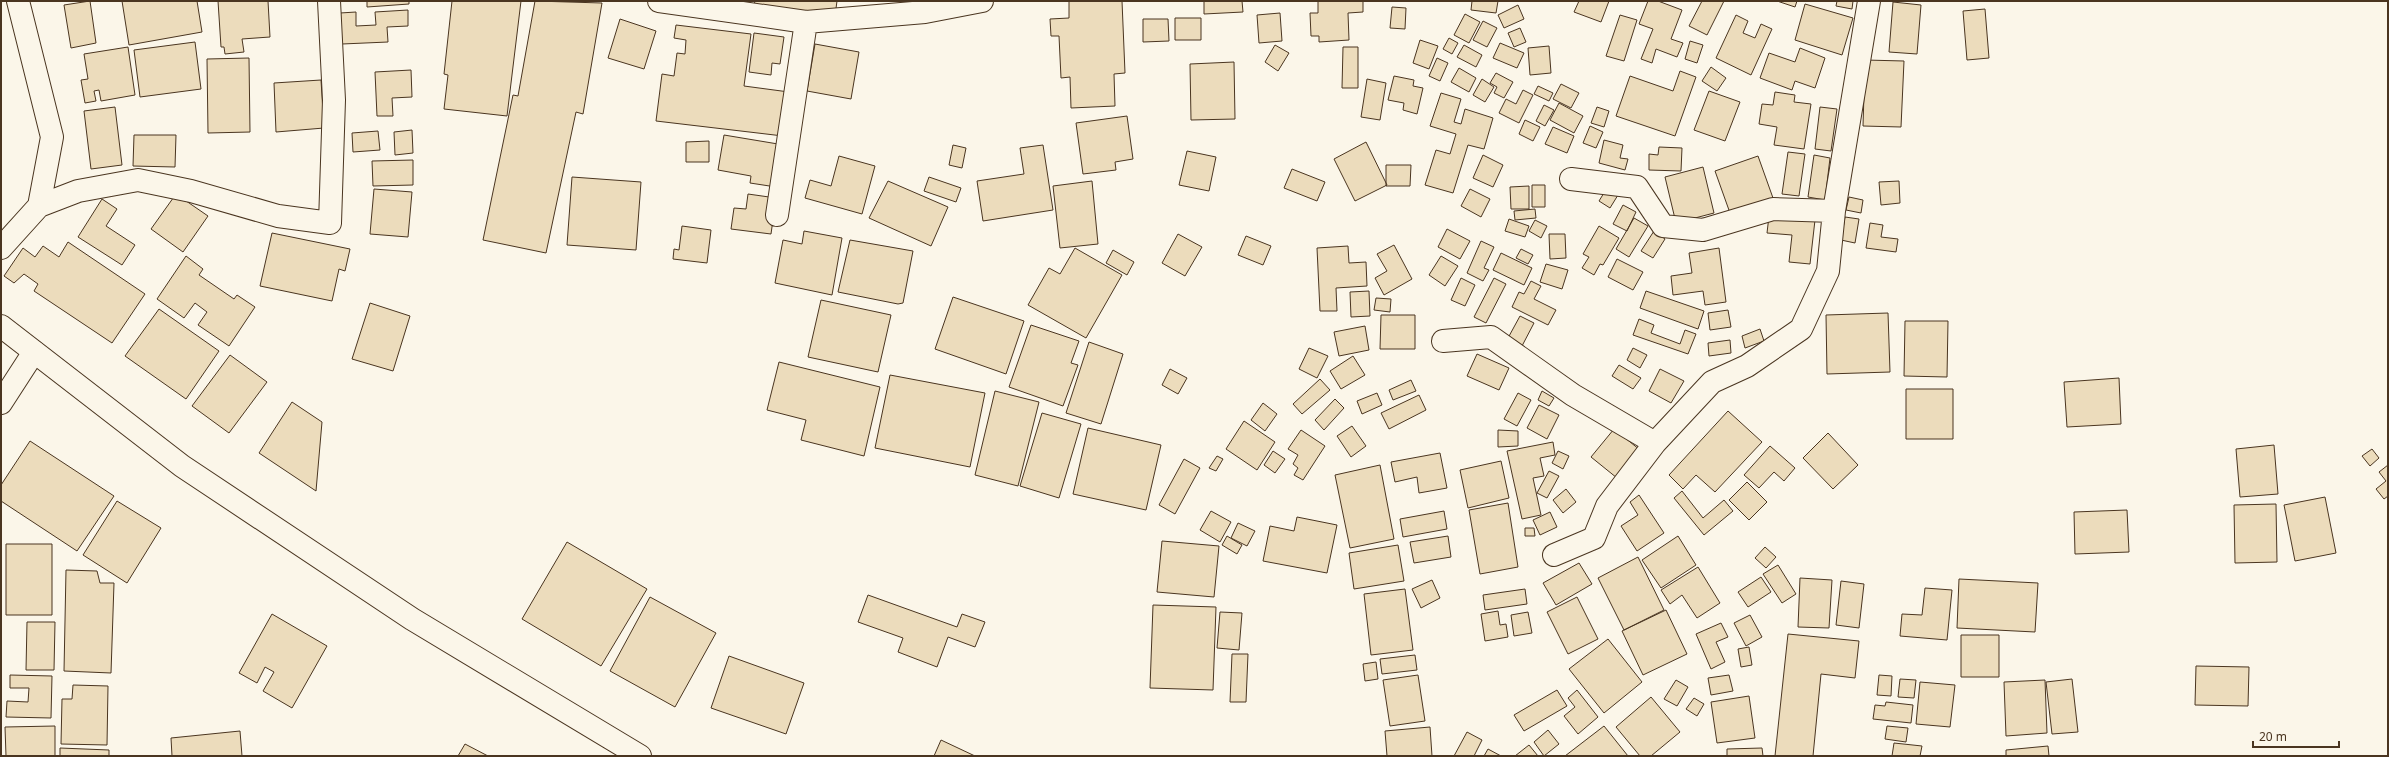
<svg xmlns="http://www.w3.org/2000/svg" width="2389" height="757" viewBox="0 0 2389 757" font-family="'Noto Sans',sans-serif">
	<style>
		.building { fill: #ecdcbc; stroke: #4a3520 }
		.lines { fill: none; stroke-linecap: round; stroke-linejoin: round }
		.minor-casing { stroke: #4a3520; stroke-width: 24 }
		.trunk-casing { stroke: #4a3520; stroke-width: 24 }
		.minor { stroke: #fbf6e9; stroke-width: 22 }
		.trunk { stroke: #fbf6e9; stroke-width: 22 }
	</style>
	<rect width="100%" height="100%" fill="#fbf6e9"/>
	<!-- building -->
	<path class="building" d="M 90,1 L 96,43 L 71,48 L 64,5 Z
		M 122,1 L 197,1 L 202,32 L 129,45 Z
		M 218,1 L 268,1 L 270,37 L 242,39 L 244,52 L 225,54 L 224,47 L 221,47 Z
		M 367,1 L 409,1 L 409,4 L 367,7 Z
		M 452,1 L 521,1 L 507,116 L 444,109 L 448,75 L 444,74 Z
		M 535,1 L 602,3 L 583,114 L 576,112 L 546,253 L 483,240 L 513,95 L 518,96 Z
		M 755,1 L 837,1 L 835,16 L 754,5 Z
		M 1069,1 L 1122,1 L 1125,73 L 1114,74 L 1115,106 L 1071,108 L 1070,77 L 1061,78 L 1059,36 L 1051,36 L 1050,19 L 1069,18 Z
		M 1204,1 L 1242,1 L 1243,12 L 1204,14 Z
		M 1318,1 L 1363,1 L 1363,12 L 1348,13 L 1349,40 L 1319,42 L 1319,36 L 1311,36 L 1310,13 L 1318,13 Z
		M 1472,1 L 1498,1 L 1496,13 L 1471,10 Z
		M 1579,1 L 1609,1 L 1601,22 L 1574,12 Z
		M 1648,1 L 1658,1 L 1682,10 L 1671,39 L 1683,43 L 1677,57 L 1656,49 L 1652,63 L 1641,59 L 1653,29 L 1639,24 Z
		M 1702,1 L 1724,1 L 1707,35 L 1689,26 Z
		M 1777,1 L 1797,1 L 1795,7 Z
		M 1837,1 L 1853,1 L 1852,9 L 1836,6 Z
		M 1893,2 L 1921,5 L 1917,54 L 1889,52 Z
		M 1805,4 L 1853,18 L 1842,55 L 1795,40 Z
		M 1518,5 L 1524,19 L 1504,28 L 1498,15 Z
		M 1392,7 L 1406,8 L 1405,29 L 1390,28 Z
		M 1985,9 L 1989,58 L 1967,60 L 1963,11 Z
		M 408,10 L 408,26 L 387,27 L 388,42 L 342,44 L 340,13 L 356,12 L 356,26 L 376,25 L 375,12 Z
		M 1280,13 L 1282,41 L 1259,43 L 1257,15 Z
		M 1465,14 L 1480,22 L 1469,43 L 1454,35 Z
		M 1620,15 L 1637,20 L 1624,61 L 1606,56 Z
		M 1736,15 L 1748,21 L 1743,33 L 1755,38 L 1761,24 L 1772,29 L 1751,75 L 1716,58 Z
		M 1175,18 L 1201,18 L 1201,40 L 1175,40 Z
		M 620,19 L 656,31 L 644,69 L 608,58 Z
		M 1143,19 L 1168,19 L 1169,41 L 1143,42 Z
		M 1483,21 L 1497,28 L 1487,47 L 1473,40 Z
		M 676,25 L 751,34 L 744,86 L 789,92 L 783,136 L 656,121 L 662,74 L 674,76 L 677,53 L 685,54 L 686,40 L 674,38 Z
		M 1520,28 L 1526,42 L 1514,47 L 1508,33 Z
		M 754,33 L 784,37 L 780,64 L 772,63 L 771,75 L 749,72 Z
		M 1449,38 L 1458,43 L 1452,54 L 1443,49 Z
		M 1420,40 L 1438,46 L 1429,69 L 1413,63 Z
		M 1690,41 L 1703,45 L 1697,63 L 1685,59 Z
		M 195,42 L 201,89 L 140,97 L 134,50 Z
		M 1500,43 L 1524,53 L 1517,68 L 1493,58 Z
		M 815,44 L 859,52 L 851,99 L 807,91 Z
		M 1275,45 L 1289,53 L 1278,71 L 1265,62 Z
		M 1464,45 L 1482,55 L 1476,67 L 1457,57 Z
		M 1549,46 L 1551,73 L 1530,75 L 1528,48 Z
		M 128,47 L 135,95 L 101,101 L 99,90 L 94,91 L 96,101 L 85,103 L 81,80 L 88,79 L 84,54 Z
		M 1343,47 L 1358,47 L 1358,88 L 1342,88 Z
		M 1800,48 L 1825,58 L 1815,88 L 1795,81 L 1792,90 L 1760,78 L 1769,53 L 1795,62 Z
		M 249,58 L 250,132 L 208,133 L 207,59 Z
		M 1437,58 L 1448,63 L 1440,81 L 1429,76 Z
		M 1865,60 L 1904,61 L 1901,127 L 1863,126 Z
		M 1234,62 L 1235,119 L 1191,120 L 1190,64 Z
		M 1711,67 L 1726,78 L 1717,91 L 1702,81 Z
		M 1459,68 L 1476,78 L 1469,92 L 1451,82 Z
		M 411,70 L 412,97 L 392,98 L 393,116 L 377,116 L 375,72 Z
		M 1680,71 L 1696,77 L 1675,136 L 1616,116 L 1630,76 L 1673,91 Z
		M 1496,73 L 1513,82 L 1504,98 L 1494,93 L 1497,87 L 1490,83 Z
		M 1394,76 L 1414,80 L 1413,86 L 1423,88 L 1417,114 L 1403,110 L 1404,103 L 1388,100 Z
		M 1367,79 L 1386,83 L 1380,120 L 1361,117 Z
		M 1482,79 L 1494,87 L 1485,102 L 1473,95 Z
		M 321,80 L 324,128 L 276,132 L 274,83 Z
		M 1561,84 L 1579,93 L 1571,108 L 1553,99 Z
		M 1538,86 L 1553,93 L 1549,101 L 1534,94 Z
		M 1523,90 L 1533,95 L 1519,123 L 1499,113 L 1506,99 L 1516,104 Z
		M 1709,91 L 1740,102 L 1725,141 L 1694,130 Z
		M 1775,92 L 1795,95 L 1794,102 L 1811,104 L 1804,149 L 1774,145 L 1777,127 L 1759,124 L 1762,104 L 1773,105 Z
		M 1441,93 L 1461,99 L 1454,122 L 1461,124 L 1465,109 L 1493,118 L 1484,149 L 1468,145 L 1453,193 L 1425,185 L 1436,150 L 1450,154 L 1456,134 L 1430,126 Z
		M 1559,103 L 1583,116 L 1574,133 L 1550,120 Z
		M 1544,105 L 1554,110 L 1545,126 L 1536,121 Z
		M 115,107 L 122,165 L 91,169 L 84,111 Z
		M 1597,107 L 1609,111 L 1604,127 L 1591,123 Z
		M 1820,107 L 1837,109 L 1831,151 L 1815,149 Z
		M 1127,116 L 1133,159 L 1115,162 L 1116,170 L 1083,174 L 1076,123 Z
		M 1525,120 L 1540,127 L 1533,141 L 1519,134 Z
		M 1590,126 L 1603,132 L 1596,148 L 1583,143 Z
		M 1553,127 L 1574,136 L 1567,153 L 1545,144 Z
		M 412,130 L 413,153 L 395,155 L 394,132 Z
		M 378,131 L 380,150 L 353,152 L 352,133 Z
		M 134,135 L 176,135 L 175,167 L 133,166 Z
		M 724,135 L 784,145 L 776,187 L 750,183 L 751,176 L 718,170 Z
		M 1604,140 L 1623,145 L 1620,158 L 1628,159 L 1625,170 L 1599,163 Z
		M 709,141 L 709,162 L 686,162 L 686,142 Z
		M 1366,142 L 1387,185 L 1355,201 L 1334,159 Z
		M 953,145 L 966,148 L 962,168 L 949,165 Z
		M 1043,145 L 1053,210 L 983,221 L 977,181 L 1024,174 L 1020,148 Z
		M 1659,147 L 1682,148 L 1681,171 L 1649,170 L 1649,154 L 1658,155 Z
		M 1187,151 L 1216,157 L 1209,191 L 1179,185 Z
		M 1788,152 L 1805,154 L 1799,196 L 1782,194 Z
		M 1483,155 L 1503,165 L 1493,187 L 1473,178 Z
		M 1814,155 L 1830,158 L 1825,200 L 1808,197 Z
		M 839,156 L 875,166 L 862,214 L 805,198 L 810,180 L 831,186 Z
		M 1758,156 L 1773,198 L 1730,213 L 1715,171 Z
		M 413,160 L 413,185 L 373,186 L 372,161 Z
		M 1386,165 L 1411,165 L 1410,186 L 1386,186 Z
		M 1703,167 L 1714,213 L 1676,223 L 1665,177 Z
		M 1292,169 L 1325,182 L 1317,201 L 1284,188 Z
		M 572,177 L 641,182 L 636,250 L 567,245 Z
		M 929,177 L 961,188 L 956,202 L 924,191 Z
		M 888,181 L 948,207 L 931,246 L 869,218 Z
		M 1092,181 L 1098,244 L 1060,248 L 1053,186 Z
		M 1899,181 L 1900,203 L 1881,205 L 1879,182 Z
		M 1532,185 L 1545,185 L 1545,207 L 1532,207 Z
		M 1529,186 L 1529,209 L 1511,209 L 1510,187 Z
		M 1607,188 L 1618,195 L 1610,208 L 1599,201 Z
		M 374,189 L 412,192 L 408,237 L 370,234 Z
		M 1470,189 L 1490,199 L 1481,217 L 1461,206 Z
		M 176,194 L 208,216 L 183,252 L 151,229 Z
		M 748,194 L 776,198 L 771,234 L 731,229 L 734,208 L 746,209 Z
		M 1849,197 L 1863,200 L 1861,213 L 1846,210 Z
		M 102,199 L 117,209 L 106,226 L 135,245 L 122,265 L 78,237 Z
		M 1623,205 L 1636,212 L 1627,231 L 1613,224 Z
		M 1535,209 L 1536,218 L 1515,220 L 1514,211 Z
		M 1769,216 L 1815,220 L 1810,264 L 1789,262 L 1792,235 L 1767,233 Z
		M 1845,217 L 1859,219 L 1855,243 L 1841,240 Z
		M 1634,218 L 1648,226 L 1629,257 L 1616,249 Z
		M 1509,219 L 1529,226 L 1525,237 L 1505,231 Z
		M 1535,220 L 1547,226 L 1541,238 L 1529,231 Z
		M 1870,223 L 1883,225 L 1881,237 L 1898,239 L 1896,252 L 1866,248 Z
		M 682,226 L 711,230 L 707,263 L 673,259 L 674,249 L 679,250 Z
		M 1599,226 L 1619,238 L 1603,265 L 1600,264 L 1594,275 L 1582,268 L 1589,257 L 1583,254 Z
		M 1447,229 L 1470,241 L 1460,259 L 1438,247 Z
		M 804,231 L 842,238 L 832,295 L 775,283 L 783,240 L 802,244 Z
		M 1654,231 L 1665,239 L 1653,258 L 1641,251 Z
		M 272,233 L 350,249 L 345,271 L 339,269 L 332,301 L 260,286 Z
		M 1178,234 L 1202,247 L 1185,276 L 1162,263 Z
		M 1549,234 L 1565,234 L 1566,258 L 1550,259 Z
		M 1246,236 L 1271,246 L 1263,265 L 1238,255 Z
		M 850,240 L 913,251 L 903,303 L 898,304 L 838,292 Z
		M 1481,241 L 1494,247 L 1484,268 L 1489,270 L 1483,281 L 1467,273 Z
		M 68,242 L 145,294 L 112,343 L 34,291 L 38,284 L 24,274 L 14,283 L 4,276 L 23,248 L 35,257 L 43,246 L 59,257 Z
		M 1394,245 L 1412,279 L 1384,295 L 1375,278 L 1387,271 L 1377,254 Z
		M 1348,246 L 1349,263 L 1366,262 L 1367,286 L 1336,288 L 1337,311 L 1320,311 L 1317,248 Z
		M 1075,248 L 1122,275 L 1086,338 L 1028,305 L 1049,268 L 1060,274 Z
		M 1719,248 L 1726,302 L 1705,305 L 1703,291 L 1673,295 L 1671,276 L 1692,273 L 1689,253 Z
		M 1521,249 L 1533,255 L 1528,264 L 1516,258 Z
		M 1113,250 L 1134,262 L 1127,275 L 1106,263 Z
		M 1501,253 L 1532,268 L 1524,285 L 1493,270 Z
		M 186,256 L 203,269 L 199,275 L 234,299 L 237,295 L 255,307 L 229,346 L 198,325 L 207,312 L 195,303 L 184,318 L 157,299 Z
		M 1441,256 L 1458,266 L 1445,286 L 1429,275 Z
		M 1617,259 L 1643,272 L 1633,290 L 1608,277 Z
		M 1546,264 L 1568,270 L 1562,289 L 1540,282 Z
		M 1461,278 L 1475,285 L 1465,306 L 1451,300 Z
		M 1494,278 L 1506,284 L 1486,323 L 1474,317 Z
		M 1531,281 L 1541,286 L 1534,299 L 1556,310 L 1548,325 L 1512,307 L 1519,292 L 1524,294 Z
		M 1369,291 L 1370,316 L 1351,317 L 1350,292 Z
		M 1646,291 L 1704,311 L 1698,329 L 1640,308 Z
		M 953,297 L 1024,321 L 1006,374 L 935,349 Z
		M 1376,298 L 1391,299 L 1390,312 L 1374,310 Z
		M 821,300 L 891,315 L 878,372 L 808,357 Z
		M 370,303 L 410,316 L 393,371 L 352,359 Z
		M 159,309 L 219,351 L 186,399 L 125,356 Z
		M 1728,310 L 1731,327 L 1710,330 L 1708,313 Z
		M 1888,313 L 1890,372 L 1827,374 L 1826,315 Z
		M 1381,315 L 1415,315 L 1415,349 L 1380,349 Z
		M 1520,316 L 1534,323 L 1522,346 L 1508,338 Z
		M 1639,319 L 1654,325 L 1651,333 L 1680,344 L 1685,330 L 1696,334 L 1688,354 L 1633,335 Z
		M 1905,321 L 1948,321 L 1947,377 L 1904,376 Z
		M 1031,325 L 1079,341 L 1071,363 L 1078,365 L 1063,406 L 1009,387 Z
		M 1365,326 L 1369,350 L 1339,356 L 1334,332 Z
		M 1760,329 L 1764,341 L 1745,348 L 1742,336 Z
		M 1730,340 L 1731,353 L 1709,356 L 1708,343 Z
		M 1089,342 L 1123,354 L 1101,424 L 1066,413 Z
		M 1309,348 L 1328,356 L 1317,378 L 1299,369 Z
		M 1633,348 L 1647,355 L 1640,368 L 1627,360 Z
		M 1477,354 L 1509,368 L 1499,390 L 1467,376 Z
		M 230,355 L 267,382 L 229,433 L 192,406 Z
		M 1353,356 L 1365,375 L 1341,389 L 1330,371 Z
		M 779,362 L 880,387 L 864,456 L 801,440 L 806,420 L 767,410 Z
		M 1619,365 L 1641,378 L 1633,389 L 1612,376 Z
		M 1170,369 L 1187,378 L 1178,394 L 1162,385 Z
		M 1660,369 L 1684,381 L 1671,403 L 1649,391 Z
		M 890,375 L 985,393 L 970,467 L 875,448 Z
		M 2119,378 L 2121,424 L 2067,427 L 2064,382 Z
		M 1320,379 L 1330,390 L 1302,414 L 1293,404 Z
		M 1411,380 L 1416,391 L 1393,400 L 1389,390 Z
		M 1906,389 L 1953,389 L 1953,439 L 1906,439 Z
		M 995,391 L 1039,402 L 1018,486 L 975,475 Z
		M 1542,391 L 1554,398 L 1549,406 L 1538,400 Z
		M 1377,393 L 1382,405 L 1362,414 L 1357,401 Z
		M 1518,393 L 1531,400 L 1517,426 L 1504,419 Z
		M 1419,395 L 1426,410 L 1389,429 L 1381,413 Z
		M 1335,399 L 1344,408 L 1324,430 L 1315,420 Z
		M 292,402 L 322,422 L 316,491 L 259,453 Z
		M 1263,403 L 1277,414 L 1265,431 L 1251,420 Z
		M 1539,405 L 1559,415 L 1547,439 L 1527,428 Z
		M 1728,411 L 1762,442 L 1715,492 L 1696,475 L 1683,489 L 1669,475 Z
		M 1042,413 L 1081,424 L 1059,498 L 1020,486 Z
		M 1244,421 L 1275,442 L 1257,470 L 1226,449 Z
		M 1352,426 L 1366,446 L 1351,457 L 1337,436 Z
		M 1088,428 L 1161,445 L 1146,510 L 1073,494 Z
		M 1614,429 L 1640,450 L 1617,478 L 1591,457 Z
		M 1301,430 L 1325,446 L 1303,480 L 1294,475 L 1298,468 L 1293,464 L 1298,455 L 1288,449 Z
		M 1498,430 L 1518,431 L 1518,446 L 1498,447 Z
		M 1828,433 L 1858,465 L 1833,489 L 1803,458 Z
		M 30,441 L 114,496 L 77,551 L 1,501 L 1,485 Z
		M 1553,442 L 1555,455 L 1540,458 L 1544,476 L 1533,478 L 1541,515 L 1522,519 L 1507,451 Z
		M 2274,445 L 2278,494 L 2240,497 L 2236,449 Z
		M 1770,446 L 1795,468 L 1784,481 L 1774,472 L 1759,488 L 1744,475 Z
		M 2372,449 L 2379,458 L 2370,466 L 2362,456 Z
		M 1273,451 L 1285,459 L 1275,473 L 1264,465 Z
		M 1558,451 L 1569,456 L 1563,469 L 1552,463 Z
		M 1440,453 L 1447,488 L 1419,493 L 1417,477 L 1395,482 L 1391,462 Z
		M 1217,456 L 1223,459 L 1216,471 L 1209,468 Z
		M 1184,459 L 1200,468 L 1175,514 L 1159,505 Z
		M 1501,461 L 1509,498 L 1468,508 L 1460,470 Z
		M 1380,465 L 1394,539 L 1350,548 L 1335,475 Z
		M 2388,465 L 2388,496 L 2384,499 L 2376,489 L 2386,481 L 2379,472 Z
		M 1549,471 L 1559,476 L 1547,498 L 1537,493 Z
		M 1747,482 L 1767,502 L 1749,520 L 1729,500 Z
		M 1566,489 L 1576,502 L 1563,513 L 1553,500 Z
		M 1682,491 L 1703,518 L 1724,500 L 1733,511 L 1704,535 L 1674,498 Z
		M 1639,495 L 1664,533 L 1637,551 L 1621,526 L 1638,515 L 1630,502 Z
		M 2325,497 L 2336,553 L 2295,561 L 2284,505 Z
		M 117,501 L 161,528 L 127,583 L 83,555 Z
		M 1508,503 L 1518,567 L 1480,574 L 1469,510 Z
		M 2276,504 L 2277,562 L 2235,563 L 2234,505 Z
		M 2127,510 L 2129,552 L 2075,554 L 2074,512 Z
		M 1211,511 L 1231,522 L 1220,542 L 1200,530 Z
		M 1444,511 L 1447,529 L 1403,537 L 1400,519 Z
		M 1550,512 L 1557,527 L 1540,535 L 1533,520 Z
		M 1297,517 L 1337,525 L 1327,573 L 1263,561 L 1270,526 L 1294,531 Z
		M 1238,523 L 1255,531 L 1247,546 L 1231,538 Z
		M 1525,528 L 1534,528 L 1535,536 L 1525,536 Z
		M 1227,536 L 1242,545 L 1237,554 L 1222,545 Z
		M 1448,536 L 1451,557 L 1414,563 L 1410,542 Z
		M 1678,536 L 1696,565 L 1661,588 L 1642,560 Z
		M 1162,541 L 1219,546 L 1214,597 L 1157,592 Z
		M 567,542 L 647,589 L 601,666 L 522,619 Z
		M 6,544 L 52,544 L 52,615 L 6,615 Z
		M 1398,545 L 1404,581 L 1354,589 L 1349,553 Z
		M 1765,547 L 1776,557 L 1766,568 L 1755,558 Z
		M 1638,557 L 1664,610 L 1624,630 L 1598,578 Z
		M 1579,563 L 1592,584 L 1556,605 L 1543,583 Z
		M 1778,565 L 1796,594 L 1782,603 L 1763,574 Z
		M 1698,567 L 1720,603 L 1697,618 L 1682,595 L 1670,604 L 1661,590 Z
		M 66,570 L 97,571 L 100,583 L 114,583 L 111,673 L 64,671 Z
		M 1761,577 L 1771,592 L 1748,607 L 1738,592 Z
		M 1800,578 L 1832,580 L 1829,628 L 1798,627 Z
		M 1959,579 L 2038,583 L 2035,632 L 1957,628 Z
		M 1432,580 L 1440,598 L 1421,608 L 1412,589 Z
		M 1841,581 L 1864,584 L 1859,628 L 1836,625 Z
		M 1925,588 L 1952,590 L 1947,640 L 1900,636 L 1902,614 L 1922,615 Z
		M 1405,589 L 1413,650 L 1371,655 L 1364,594 Z
		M 1525,589 L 1527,604 L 1485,610 L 1483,595 Z
		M 868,595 L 957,627 L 962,614 L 985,622 L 975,647 L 948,637 L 937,667 L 898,652 L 903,638 L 858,622 Z
		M 650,597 L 716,633 L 675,707 L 610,671 Z
		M 1577,597 L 1598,639 L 1568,654 L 1547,612 Z
		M 1153,605 L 1216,607 L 1213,690 L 1150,688 Z
		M 1666,610 L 1687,654 L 1643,675 L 1622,631 Z
		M 1498,611 L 1500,625 L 1506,624 L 1508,637 L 1485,641 L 1481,614 Z
		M 1220,612 L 1242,613 L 1239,650 L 1217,648 Z
		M 1528,612 L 1532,633 L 1514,636 L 1511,615 Z
		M 272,614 L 327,646 L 292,708 L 263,691 L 274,672 L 265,667 L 257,683 L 239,673 Z
		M 1750,615 L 1762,637 L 1746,646 L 1734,623 Z
		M 27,622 L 55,622 L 54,670 L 26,670 Z
		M 1721,623 L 1728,637 L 1716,642 L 1725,662 L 1711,669 L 1696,634 Z
		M 1788,634 L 1859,641 L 1855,678 L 1821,674 L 1813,756 L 1775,756 Z
		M 1961,635 L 1999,635 L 1999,677 L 1961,677 Z
		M 1608,639 L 1642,682 L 1604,713 L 1569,669 Z
		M 1749,647 L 1752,665 L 1741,667 L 1738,649 Z
		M 1232,654 L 1248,654 L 1246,702 L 1230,702 Z
		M 1415,655 L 1417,670 L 1382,674 L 1380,659 Z
		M 729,656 L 804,683 L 786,734 L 711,708 Z
		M 1376,662 L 1378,679 L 1365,681 L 1363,664 Z
		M 2196,666 L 2249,667 L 2248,706 L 2195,705 Z
		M 10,675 L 52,676 L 51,718 L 6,717 L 7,701 L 28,702 L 29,688 L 10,688 Z
		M 1418,675 L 1425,721 L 1390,726 L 1383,680 Z
		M 1729,675 L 1733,691 L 1711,695 L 1708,678 Z
		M 1879,675 L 1892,676 L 1891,696 L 1877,695 Z
		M 1900,679 L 1916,680 L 1914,698 L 1898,697 Z
		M 2072,679 L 2078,732 L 2052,734 L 2046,682 Z
		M 1676,680 L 1688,687 L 1677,706 L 1664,699 Z
		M 2045,680 L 2047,733 L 2006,736 L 2004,682 Z
		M 1920,682 L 1955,685 L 1950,727 L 1916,724 Z
		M 73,685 L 108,686 L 107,745 L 61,744 L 62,699 L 72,699 Z
		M 1557,690 L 1567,706 L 1524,731 L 1514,715 Z
		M 1577,690 L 1598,717 L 1578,734 L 1564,716 L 1575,707 L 1568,698 Z
		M 1749,696 L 1755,738 L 1717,743 L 1711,702 Z
		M 1651,697 L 1680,732 L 1651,756 L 1640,756 L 1616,727 Z
		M 1694,698 L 1704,704 L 1697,716 L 1686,709 Z
		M 1886,702 L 1913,705 L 1911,723 L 1873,719 L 1875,705 L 1885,706 Z
		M 55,726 L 55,756 L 6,756 L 5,727 Z
		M 1604,726 L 1628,756 L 1565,756 Z
		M 1887,726 L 1908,728 L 1906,742 L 1885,739 Z
		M 1430,727 L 1432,756 L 1387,756 L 1385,731 Z
		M 1548,730 L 1559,744 L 1544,756 L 1534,742 Z
		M 240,731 L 242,756 L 172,756 L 171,738 Z
		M 1467,732 L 1482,740 L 1474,756 L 1454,756 Z
		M 941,740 L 975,756 L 934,756 Z
		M 1894,743 L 1922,746 L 1920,756 L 1892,756 Z
		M 465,744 L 488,756 L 458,756 Z
		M 1529,745 L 1538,756 L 1515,756 Z
		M 2048,746 L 2049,756 L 2006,756 L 2006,750 Z
		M 60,748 L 109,750 L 109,756 L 60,756 Z
		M 1762,748 L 1763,756 L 1727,756 L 1727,749 Z
		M 1488,749 L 1501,756 L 1484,756 Z"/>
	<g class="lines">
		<defs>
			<path id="minor" d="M 659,1 L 806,22 L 777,215
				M 806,22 L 925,12 L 982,1
				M 1571,179 L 1637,187 L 1663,226 L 1703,230 L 1773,209 L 1834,211
				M 39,206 L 78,191 L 138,180 L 191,191 L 278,216 L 330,223 L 334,100 L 329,1
				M 1,248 L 39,206 L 52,137 L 18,1
				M 1443,341 L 1491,337 L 1573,395 L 1655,443
				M 1,403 L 34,352
				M 1554,555 L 1594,538 L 1607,506 L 1655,443 L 1712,382 L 1747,366 L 1801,329 L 1828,271 L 1834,211 L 1869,1"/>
			<path id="trunk" d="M 1,326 L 182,466 L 412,619 L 640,756"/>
		</defs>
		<!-- minor casing -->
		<use href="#minor" class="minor-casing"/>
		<!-- trunk casing -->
		<use href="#trunk" class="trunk-casing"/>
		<!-- minor -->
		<use href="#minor" class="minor"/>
		<!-- trunk -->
		<use href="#trunk" class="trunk"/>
	</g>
	<!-- border -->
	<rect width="2389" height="757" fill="none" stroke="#4a3520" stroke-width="4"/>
	<!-- scale -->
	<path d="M2253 741v6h86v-6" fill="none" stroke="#4a3520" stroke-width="2"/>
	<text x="2259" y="741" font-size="12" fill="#4a3520" stroke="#fbf6e9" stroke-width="3" paint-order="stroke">20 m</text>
</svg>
